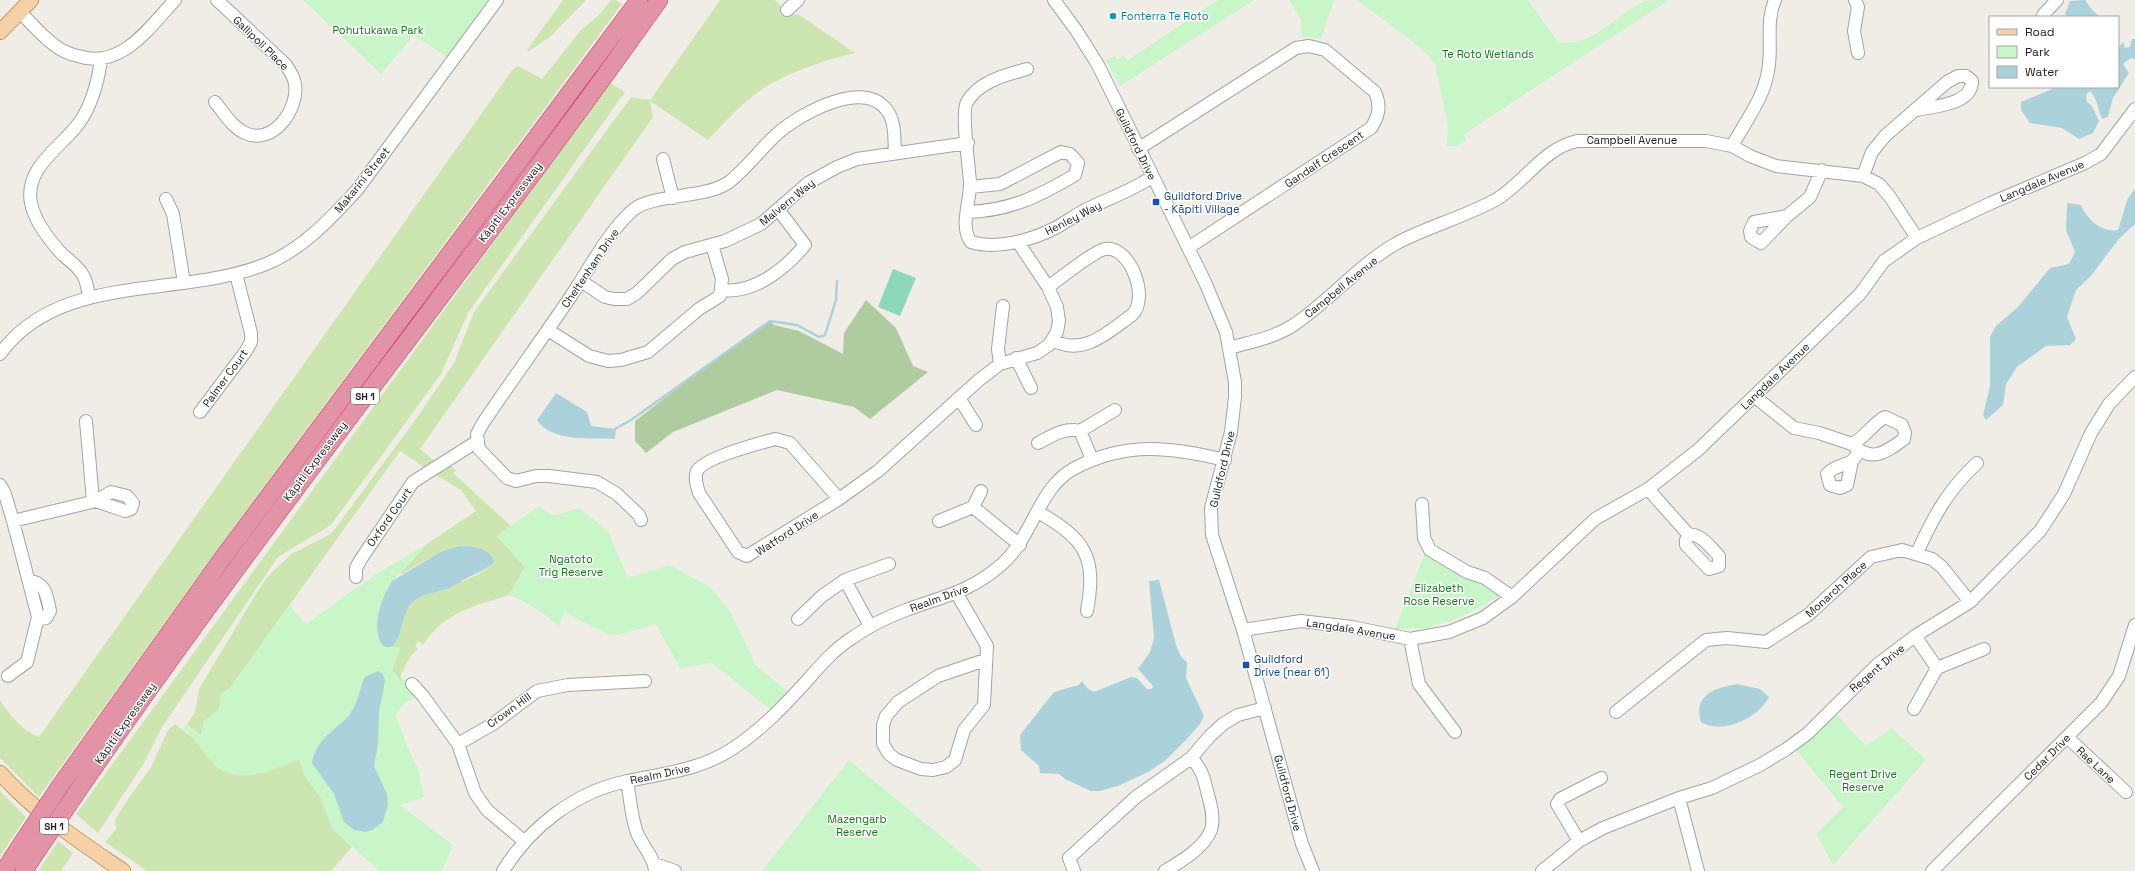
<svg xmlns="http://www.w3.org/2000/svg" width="2135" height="871" viewBox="0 0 2135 871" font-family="'Space Grotesk',sans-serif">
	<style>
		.grass { fill: #cde6b1 }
		.forest { fill: #aecc9f }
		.park { fill: #c8f6c9 }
		.pitch { fill: #8bd9b8 }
		.water { fill: #abd2da }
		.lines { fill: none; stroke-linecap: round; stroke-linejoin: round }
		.stream { stroke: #abd2da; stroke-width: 2.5 }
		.minor-casing { stroke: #a4a4a4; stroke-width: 14 }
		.major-casing { stroke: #925f0a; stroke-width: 16 }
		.highway-casing { stroke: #d0326f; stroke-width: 18 }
		.minor { stroke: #fff; stroke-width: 12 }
		.major { stroke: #f6d0a6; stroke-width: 15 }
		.highway { stroke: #e294a6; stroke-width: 17 }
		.highway-bridge-casing { stroke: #d0326f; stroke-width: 18; stroke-linecap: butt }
		.highway-bridge { stroke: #e294a6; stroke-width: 17 }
		.culture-dot { fill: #0f9aa8; stroke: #fff; stroke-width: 1.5 }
		.transit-dot { fill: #1a4fb4; stroke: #fff; stroke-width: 1.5 }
		.labels { text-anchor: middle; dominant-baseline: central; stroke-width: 3; stroke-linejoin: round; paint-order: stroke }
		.shield { fill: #fff; stroke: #636363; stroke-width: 1 }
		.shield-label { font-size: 10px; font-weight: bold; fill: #202020 }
		.culture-label { font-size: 11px; fill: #0d838f; stroke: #fff; text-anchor: start }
		.park-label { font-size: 11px; fill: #137917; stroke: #fff }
		.street-label { font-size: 11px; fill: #202020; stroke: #fff }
		.transit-label { font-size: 11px; fill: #164399; stroke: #fff; text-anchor: start }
	</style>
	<rect width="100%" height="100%" fill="#f0ede7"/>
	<!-- grass -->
	<path class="grass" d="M 563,0 L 586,0 L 551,36 L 529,51 L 527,50 Z
		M 611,0 L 616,0 L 622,4 L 226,538 L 39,797 L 0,758 L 0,700 C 10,715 22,731 39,737 L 513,69 L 518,66 L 542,79 L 581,30 L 599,15 Z
		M 720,0 L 775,0 L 791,15 L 798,14 L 855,53 C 825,60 788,72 761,90 C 741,104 725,122 708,140 L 650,101 L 653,117 L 420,449 L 436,462 L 425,468 L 400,451 L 230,688 L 221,694 L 219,709 L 204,721 L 201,737 L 187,724 L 195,713 L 199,689 L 262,584 L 274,570 L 293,553 L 331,534 L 413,423 L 454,363 L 474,312 L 631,97 L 650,100 Z
		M 610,83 L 625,92 L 468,313 L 441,374 L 331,525 L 278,557 L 162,727 L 144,763 L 98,833 L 76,814 Z
		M 450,465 L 456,471 L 453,473 L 511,526 L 497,536 L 523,564 L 524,568 L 509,595 C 472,607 446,611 423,645 L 418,641 L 415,646 L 418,649 L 411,655 L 400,676 L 403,681 L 400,681 L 392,670 L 400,648 L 390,647 C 403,635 399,615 412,603 C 432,586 475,584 494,562 L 460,546 L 442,551 L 398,576 L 427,544 L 476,511 L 461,490 L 434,474 Z
		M 175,724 L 199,743 L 216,766 L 280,767 L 299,759 L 305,776 L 321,798 L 332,828 L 352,847 L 331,871 L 147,871 L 105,842 L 116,829 L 115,820 L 123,806 L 151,767 L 168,730 Z
		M 0,791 L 26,817 L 0,857 Z
		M 58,841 L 73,853 L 61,871 L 38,871 Z"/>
	<!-- forest -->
	<path class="forest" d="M 866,300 L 896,328 L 913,366 L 928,372 L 870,419 L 854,407 L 777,390 L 673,432 L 646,453 L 635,441 L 635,421 L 697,373 L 770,321 L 774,325 L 799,331 L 843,354 L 844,333 Z"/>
	<!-- park -->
	<path class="park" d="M 303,0 L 492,0 L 448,58 L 414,35 L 381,74 Z
		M 1218,0 L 1254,0 L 1120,86 L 1106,60 L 1114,56 L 1118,60 L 1123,55 L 1128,60 Z
		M 1289,0 L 1334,0 L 1321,39 L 1302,36 L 1301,20 Z
		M 1357,0 L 1528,0 L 1558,42 C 1593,48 1616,14 1645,1 C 1651,0 1662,0 1669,0 L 1464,134 L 1466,140 L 1456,146 L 1447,146 L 1448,126 L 1435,65 L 1427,54 L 1408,38 Z
		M 539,506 L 553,516 L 579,508 L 608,531 L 628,578 L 670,565 L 710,587 L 730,611 L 755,664 L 789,693 L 771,710 L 712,663 L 680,668 L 656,624 L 614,636 L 594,628 L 564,612 L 559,627 C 543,613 529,602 509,595 L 524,568 L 522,564 L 497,536 Z
		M 427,544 L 392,581 L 387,589 L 377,623 L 386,647 L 400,648 L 392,670 L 400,681 L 412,676 L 406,683 L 420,696 C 408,699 402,704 396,716 L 407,746 L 418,769 L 424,797 L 400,805 L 453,845 L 442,871 L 379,871 L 332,828 L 321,798 L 305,776 L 299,759 C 273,770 241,786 216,766 C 204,756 198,740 183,729 L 187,724 L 202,736 L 204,721 L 219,709 L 221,694 L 230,688 L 289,605 L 306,624 L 376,574 Z
		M 1425,553 L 1501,595 L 1460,618 L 1427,628 L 1395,629 Z
		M 1835,713 L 1866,746 L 1892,728 L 1926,760 L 1833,865 L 1816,834 L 1843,807 L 1795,749 Z
		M 849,760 L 983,871 L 762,871 Z"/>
	<!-- pitch -->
	<path class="pitch" d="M 893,269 L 916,278 L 900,316 L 878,307 Z"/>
	<!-- water -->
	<path class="water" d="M 2085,0 L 2092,10 L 2100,17 L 2068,17 L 2065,14 L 2070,1 Z
		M 2132,39 L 2135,39 L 2135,59 L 2131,58 L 2123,64 L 2129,73 L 2113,98 L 2108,117 L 2102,119 C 2098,109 2097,98 2090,91 L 2086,95 L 2087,102 L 2092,106 L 2099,121 L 2093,133 L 2079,139 L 2062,128 L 2030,123 L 2021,110 L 2021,102 L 2052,89 L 2051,87 L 2118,87 L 2118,48 L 2123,42 L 2125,48 L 2130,47 Z
		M 2135,189 L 2135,224 L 2118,240 L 2090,277 L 2076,290 L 2067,317 L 2076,339 L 2070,345 L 2046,346 L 2017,367 L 2006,384 L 2003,405 L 1986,420 L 1983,415 L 1990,386 L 1990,337 L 1996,326 L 2018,307 L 2050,268 L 2069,264 L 2075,252 L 2066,230 L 2067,203 L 2081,205 C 2087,219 2101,233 2118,230 L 2128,198 Z
		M 556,393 L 587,412 L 591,426 L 616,429 L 615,439 C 593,438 550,442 537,420 Z
		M 460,546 C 472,546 491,548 494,562 L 490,566 C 481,572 472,575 463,580 C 458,583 454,586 450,588 C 437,592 420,594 411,604 C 401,614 402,643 390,647 C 385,648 382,645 380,641 C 372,623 382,597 392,581 L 442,551 Z
		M 1159,580 L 1176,645 L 1181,657 L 1187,662 L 1186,678 L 1204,716 L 1200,724 L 1185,741 L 1166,760 L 1150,771 L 1118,786 L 1100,791 L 1091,791 L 1065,779 L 1059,774 L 1040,773 L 1039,766 L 1021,750 L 1020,735 L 1054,692 L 1079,685 L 1082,681 L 1088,689 L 1094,692 L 1131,677 L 1137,678 L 1147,689 L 1152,689 L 1153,686 L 1138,669 L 1150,652 L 1154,638 L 1149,581 Z
		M 378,671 L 383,674 L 385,681 L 379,712 L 378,745 L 374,766 L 387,794 L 388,804 L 383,822 L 372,830 L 366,832 L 354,830 L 344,822 L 334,794 L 312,763 C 316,735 343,728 353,709 C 359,699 360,687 365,677 Z
		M 1737,684 L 1760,689 L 1769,697 C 1759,718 1722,735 1701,722 C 1693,695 1714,688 1737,684 Z"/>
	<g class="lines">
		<!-- stream -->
		<path class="stream" d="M 615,429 L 631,420 L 770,321 L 797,325 L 819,337 L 825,335 L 836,300 L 837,281"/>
		<defs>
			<path id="minor" d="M 1054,0 L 1076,30 L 1098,65 L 1205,282 L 1226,332 L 1235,382 L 1235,397 L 1231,432 L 1211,508 L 1212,535 L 1243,630 L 1302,844 L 1313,871
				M 1855,0 L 1858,7 L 1854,31 L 1858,53
				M 787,10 L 798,0
				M 20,12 C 30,22 41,35 53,44 C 60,50 69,54 78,56 C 121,70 149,28 175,0
				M 2043,15 L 2057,0
				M 1027,69 C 1006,75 979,81 967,102 C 961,113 969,166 970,182 C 971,200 959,226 971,242 C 997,250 1033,240 1057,227 C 1066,222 1074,216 1083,211 C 1107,199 1129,192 1152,177
				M 215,102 C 224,113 232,127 245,133 C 273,146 299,109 295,84 C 294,77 290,71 286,65 L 217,0
				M 1732,146 C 1745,122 1764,98 1768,71 C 1773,48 1765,22 1775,0
				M 1138,149 L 1296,48 L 1309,46 L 1325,50 L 1375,92 C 1381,106 1379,116 1371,128 L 1188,248
				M 663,159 L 673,198
				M 1863,176 L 1872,152 L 1885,136 L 1947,82 L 1958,76 L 1966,76 L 1972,81 C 1972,105 1934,106 1917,110
				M 166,199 L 173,214 L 184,283
				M 967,212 C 1010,211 1039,196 1075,175 L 1078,163 L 1070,154 L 1061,152 L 1000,184 L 970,187
				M 1787,216 L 1754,222 L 1750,231 L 1751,237 L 1761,243 L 1787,216 L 1810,197 L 1822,170
				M 581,281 L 605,297 L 614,299 L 627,299 L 637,293 L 672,259 L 685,252 L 725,241 L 761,224 L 808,183 L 837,167 L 857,159 L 968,143
				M 1048,287 C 1060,279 1092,252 1105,249 C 1130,245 1150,298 1132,315 C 1108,332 1083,357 1053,340
				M 722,290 C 754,294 785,269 805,245 L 778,209
				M 89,297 C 88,291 87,283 84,277 C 80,268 70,261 63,255 C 50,241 35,223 31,203 C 24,167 62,147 79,123 C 92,105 98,81 101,60
				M 548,330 L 589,356 L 608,361 L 621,360 L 648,352 L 699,309 L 720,296 L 722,279 L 712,245
				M 1229,348 C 1250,342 1273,338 1292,326 C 1329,302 1358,265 1397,243 C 1429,226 1465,217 1497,199 C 1525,182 1544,148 1577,141 L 1706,141 L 1732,146 L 1750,156 L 1776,166 L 1863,176 L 1879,184 L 1890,197 L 1917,238
				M 0,354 C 60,271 180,299 266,264 C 303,249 331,218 357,190 L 497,0
				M 1016,358 L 1031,388
				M 1000,364 L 998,349 L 1003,306
				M 1754,396 L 1794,428 L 1819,433 L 1852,444 C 1865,438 1872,424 1885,417 L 1902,425 L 1905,433 L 1904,439 C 1885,453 1871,463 1852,444
				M 959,398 L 976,425
				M 200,412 L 246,351 L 251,342 L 251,333 L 236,274
				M 86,421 L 93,501
				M 1080,431 L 1092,459
				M 1038,443 C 1052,436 1064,427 1080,431 L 1115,410
				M 1852,461 C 1843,466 1834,466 1827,474 L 1830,485 L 1840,488 L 1847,485 L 1852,461 L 1859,452
				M 0,485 L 5,494 L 13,521 L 38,617 L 41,619 L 46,618 L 50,611 C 47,597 46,582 29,581
				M 1648,489 L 1689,535 C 1700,532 1712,549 1719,556 L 1719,566 L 1709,569 L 1686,545 L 1686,540 L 1689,535
				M 839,499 L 790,443 L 775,439 C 760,443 703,458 697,471 C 694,478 697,486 699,493 L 738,552 L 747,556 L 839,499 L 878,471 L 979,380 L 1000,364 L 1037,353 L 1049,345 L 1057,332 L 1059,321 L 1057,307 L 1048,287 L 1018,242
				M 1422,504 L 1424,538 L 1430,550 L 1467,572 L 1485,578 L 1512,597
				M 973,507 L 1020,545
				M 1038,512 C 1085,539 1097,556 1087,611
				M 641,520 L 639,515 L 617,494 L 597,482 L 549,476 L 536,476 L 516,481 L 507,478 L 479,449 L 477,434 L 483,423 C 512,380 542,339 571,296 C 590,268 607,233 633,210 C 652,194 704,198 726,184 C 742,174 762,147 778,133 C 800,114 862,79 886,109 C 896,121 894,139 895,153
				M 13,521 L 96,501 L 111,492 L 127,496 L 133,503 L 131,509 L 125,511 L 96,501
				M 939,521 L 973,507 L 981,491
				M 1917,553 C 1933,517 1948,490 1977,463
				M 356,577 L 356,568 L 361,559 L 413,482 L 476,442
				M 845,580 L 870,626
				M 957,594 L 987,646 L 984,705 L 964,730 L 955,760 L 946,767 L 933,770 L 921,769 L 897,760 L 889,754 L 883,744 L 883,725 L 886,716 L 898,702 L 938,676 L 985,660
				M 798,619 L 822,596 L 845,580 L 889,564
				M 1243,630 L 1301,621 L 1352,627 L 1410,639 L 1449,632 L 1483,618 L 1512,597 L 1595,519 L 1648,489 L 1698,450 L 1860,294 L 1884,261 L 1917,238 L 1991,203 L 2085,163 L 2101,154 L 2135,109
				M 1410,639 L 1419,684 L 1455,732
				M 1937,668 L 1984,649
				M 8,676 L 27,662 L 38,617
				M 412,684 L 423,696 L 458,744 L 475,793 L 487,810 L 524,841
				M 1914,709 L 1937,668 L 1915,636
				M 1616,712 L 1706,640 L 1727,638 L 1766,642 L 1808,615 L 1871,557 L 1902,550 L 1932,559 L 1942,567 L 1970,602
				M 2067,737 L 2126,792
				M 458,744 L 493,724 L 537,691 L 568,685 L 645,681
				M 627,781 C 630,797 631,814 636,830 C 640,844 655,857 655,871
				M 1679,798 L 1698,871
				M 1579,841 L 1557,804 L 1560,799 L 1601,778
				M 655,864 L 675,871
				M 503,871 C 530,827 576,791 628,781 C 665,773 700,770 732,749 C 760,731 782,708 804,684 C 819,667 833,650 852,638 C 869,626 887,617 906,610 C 944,596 970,592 1001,565 C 1033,538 1038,487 1075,468 C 1126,441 1171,447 1225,460
				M 1074,871 L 1069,858 L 1136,797 L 1191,758 L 1210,736 L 1223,724 L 1238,715 L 1265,708
				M 1165,871 C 1180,862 1204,848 1211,830 C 1215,818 1210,802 1207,791 C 1204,778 1201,767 1191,758
				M 1542,871 L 1579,841 L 1603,828 L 1679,798 L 1712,788 L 1760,765 L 1785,750 L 1807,734 L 1878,664 L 1915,636 L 1970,602 L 2040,531 L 2064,494 L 2091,433 L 2109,404 L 2135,377
				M 1932,871 L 2101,703 L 2119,676 L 2135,625"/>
			<path id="major" d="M 0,32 L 31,0
				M 0,773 C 36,813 79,841 123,871"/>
			<path id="highway" d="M 60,786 L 222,559 L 639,0
				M 75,795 C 261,523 469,268 659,0
				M 4,871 L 20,846
				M 24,871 L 33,857"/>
		</defs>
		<!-- minor casing -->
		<use href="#minor" class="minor-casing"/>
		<!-- major casing -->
		<use href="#major" class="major-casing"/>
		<!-- highway casing -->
		<use href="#highway" class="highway-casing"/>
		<!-- minor -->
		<use href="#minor" class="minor"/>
		<!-- major -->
		<use href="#major" class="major"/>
		<!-- highway -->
		<use href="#highway" class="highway"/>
		<defs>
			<path id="highway-bridge" d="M 20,846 L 60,786
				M 33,857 L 75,795"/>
		</defs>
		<!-- highway-bridge casing -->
		<use href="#highway-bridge" class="highway-bridge-casing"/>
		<!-- highway-bridge -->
		<use href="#highway-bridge" class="highway-bridge"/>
	</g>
	<!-- markers -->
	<circle class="culture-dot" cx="1113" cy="16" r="4"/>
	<g class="transit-dot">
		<rect x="1152" y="198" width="8" height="8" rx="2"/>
		<rect x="1242" y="661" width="8" height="8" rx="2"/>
	</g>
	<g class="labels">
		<!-- shield labels -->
		<g class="shield">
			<rect x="351" y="388" width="28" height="16" rx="3"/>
			<rect x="40" y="818" width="28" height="16" rx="3"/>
		</g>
		<g class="shield-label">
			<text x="365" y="396">SH 1</text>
			<text x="54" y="826">SH 1</text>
		</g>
		<!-- culture labels -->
		<g class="culture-label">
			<text x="1121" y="16">Fonterra Te Roto</text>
		</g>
		<!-- park labels -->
		<g class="park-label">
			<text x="378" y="30">Pohutukawa Park</text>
			<text x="1488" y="54">Te Roto Wetlands</text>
			<text x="571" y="559">Ngatoto<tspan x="571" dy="13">Trig Reserve</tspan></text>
			<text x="1439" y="588">Elizabeth<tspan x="1439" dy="13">Rose Reserve</tspan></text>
			<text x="1863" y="774">Regent Drive<tspan x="1863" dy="13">Reserve</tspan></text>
			<text x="857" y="819">Mazengarb<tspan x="857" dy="13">Reserve</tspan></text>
		</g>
		<!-- street labels -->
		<g class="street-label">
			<text transform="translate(261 43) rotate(44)">Gallipoli Place</text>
			<text x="1632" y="140">Campbell Avenue</text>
			<text transform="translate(1136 144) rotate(64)">Guildford Drive</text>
			<text transform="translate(1324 159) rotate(-34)">Gandalf Crescent</text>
			<text transform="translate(362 180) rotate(-51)">Makarini Street</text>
			<text transform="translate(2042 181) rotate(-23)">Langdale Avenue</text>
			<text transform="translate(510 202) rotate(-53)">Kāpiti Expressway</text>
			<text transform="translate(787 202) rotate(-39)">Malvern Way</text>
			<text transform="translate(1073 218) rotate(-27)">Henley Way</text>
			<text transform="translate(590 268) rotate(-56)">Cheltenham Drive</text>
			<text transform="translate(1341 287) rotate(-39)">Campbell Avenue</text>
			<text transform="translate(1775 376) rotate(-44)">Langdale Avenue</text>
			<text transform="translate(225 378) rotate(-54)">Palmer Court</text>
			<text transform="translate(315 461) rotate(-53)">Kāpiti Expressway</text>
			<text transform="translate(1222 469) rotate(-77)">Guildford Drive</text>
			<text transform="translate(389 517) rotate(-55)">Oxford Court</text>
			<text transform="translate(787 533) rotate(-33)">Watford Drive</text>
			<text transform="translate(1836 589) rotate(-42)">Monarch Place</text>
			<text transform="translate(939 598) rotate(-20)">Realm Drive</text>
			<text transform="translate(1351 629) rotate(9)">Langdale Avenue</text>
			<text transform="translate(1877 668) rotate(-40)">Regent Drive</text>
			<text transform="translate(509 710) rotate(-36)">Crown Hill</text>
			<text transform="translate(125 723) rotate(-55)">Kāpiti Expressway</text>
			<text transform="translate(2047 757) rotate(-45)">Cedar Drive</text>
			<text transform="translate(2096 765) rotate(43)">Rae Lane</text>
			<text transform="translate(660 774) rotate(-12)">Realm Drive</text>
			<text transform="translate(1288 793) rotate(75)">Guildford Drive</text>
		</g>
		<!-- transit labels -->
		<g class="transit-label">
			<text x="1164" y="196">Guildford Drive<tspan x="1164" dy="13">- Kāpiti Village</tspan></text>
			<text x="1254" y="659">Guildford<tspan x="1254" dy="13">Drive (near 61)</tspan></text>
		</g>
	</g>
	<!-- legend -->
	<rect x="1989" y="16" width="130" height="72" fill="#ffffff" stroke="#a6a6a6"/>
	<rect x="1997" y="29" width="20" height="6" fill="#f6d0a6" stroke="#a6a6a6"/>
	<text x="2025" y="36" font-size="12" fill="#202020">Road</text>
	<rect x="1997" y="46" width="20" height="12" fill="#c8f6c9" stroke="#a6a6a6"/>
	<text x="2025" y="56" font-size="12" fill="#202020">Park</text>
	<rect x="1997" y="66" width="20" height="12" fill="#abd2da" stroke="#a6a6a6"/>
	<text x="2025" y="76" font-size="12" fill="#202020">Water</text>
</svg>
